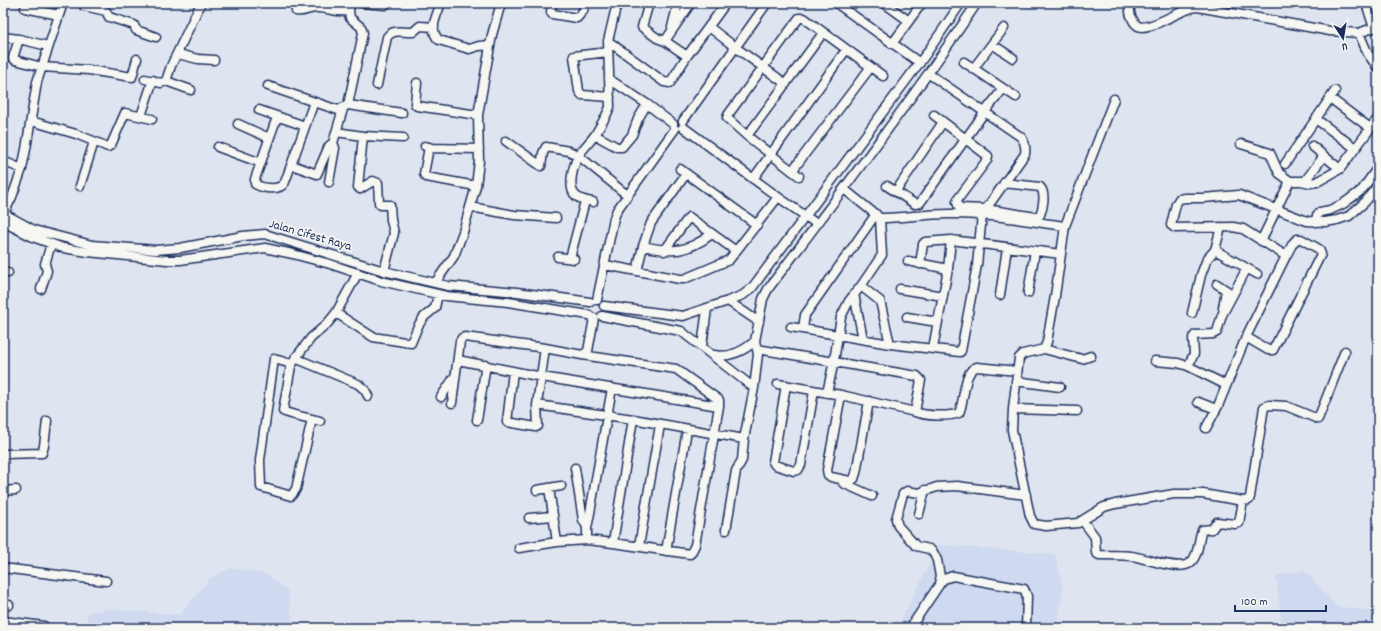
<svg xmlns="http://www.w3.org/2000/svg" width="1381" height="631" viewBox="0 0 1381 631" font-family="Dekko,sans-serif">
	<style>
		.built { fill: #cfd9ef }
		.lines { fill: none; stroke-linecap: round; stroke-linejoin: round }
		.minor-casing { stroke: #1b2f5e; stroke-width: 11 }
		.minor { stroke: #f6f6f2; stroke-width: 8 }
		.labels { text-anchor: middle; dominant-baseline: central; stroke-width: 3.5; stroke-linejoin: round; paint-order: stroke }
		.street-label { font-size: 13px; fill: #1b2f5e; stroke: #f6f6f2 }
	</style>
	<rect width="100%" height="100%" fill="#dfe5f0"/>
	<filter id="ink" filterUnits="userSpaceOnUse"><feTurbulence type="fractalNoise" baseFrequency=".025" numOctaves="2"/><feDisplacementMap in="SourceGraphic" scale="8" xChannelSelector="R" yChannelSelector="G"/><feConvolveMatrix kernelMatrix="1 2 1 2 8 2 1 2 1" color-interpolation-filters="sRGB"/></filter>
	<g filter="url(#ink)">
		<!-- built -->
		<path class="built" d="M 939,545 L 1055,554 L 1063,589 L 1057,628 L 897,628 Z
			M 231,568 L 266,574 L 288,591 L 293,628 L 63,628 L 64,623 L 87,623 L 87,613 L 106,609 L 180,615 L 210,578 Z
			M 1304,570 L 1336,606 L 1378,612 L 1378,628 L 1282,628 L 1276,576 Z"/>
		<g class="lines">
			<defs>
				<path id="minor" d="M 84,3 L 84,6 L 106,11 L 109,17 L 134,25 L 136,30 L 156,37
					M 362,3 L 385,5
					M 441,3 C 437,15 428,30 439,40 L 469,49 L 479,46 L 490,45
					M 552,3 L 551,12 L 552,14 L 577,18 L 583,11 L 585,3
					M 617,3 L 608,41 L 610,107 L 606,116 L 595,135 L 617,147 L 622,147 L 632,135 L 638,119 L 647,104
					M 649,3 L 642,27 L 657,38 L 665,41 L 687,56
					M 836,3 L 920,63
					M 884,3 L 909,21
					M 1131,3 C 1129,9 1129,13 1132,18 C 1133,21 1135,24 1138,26 C 1150,32 1183,7 1198,7 L 1330,31 L 1359,33 L 1378,26
					M 1366,3 L 1374,28
					M 25,8 L 59,15
					M 296,11 C 304,13 308,8 316,8 C 327,7 335,13 349,11
					M 672,27 L 678,3
					M 709,27 L 735,47 L 786,84
					M 1359,33 L 1368,54 L 1378,68
					M 3,37 L 19,39 L 48,46
					M 19,39 L 13,58 L 15,60 L 42,67 L 89,70 L 132,77 L 137,59
					M 608,41 L 664,82 L 670,83 L 687,56 L 726,3
					M 665,41 L 691,3
					M 892,44 L 922,3
					M 992,44 L 1013,58
					M 608,52 L 574,56 L 579,91 L 582,95 L 610,97
					M 178,54 L 198,59 L 214,60
					M 964,62 L 1016,97
					M 973,69 L 1004,28
					M 929,74 L 1021,137 C 1025,142 1026,147 1025,154 L 986,209
					M 145,79 L 161,83 L 166,81 L 171,66 L 201,3
					M 609,79 L 647,104 L 673,124
					M 166,81 L 191,90
					M 417,83 L 415,104 L 417,106 L 478,115
					M 377,85 L 387,37 C 393,28 404,33 413,32 L 420,26 L 434,27
					M 268,86 L 338,110 L 348,105 L 402,113
					M 1330,98 L 1370,128
					M 348,105 L 363,33 L 361,27 L 350,18 L 349,11 L 350,3
					M 259,110 L 305,126
					M 934,115 L 988,156 L 987,160 L 958,199 L 957,202 L 959,208 L 986,209 L 1036,217 L 1040,215 C 1043,208 1046,193 1040,187 L 1004,183
					M 141,116 L 153,80
					M 277,117 L 255,179 L 255,184 C 264,189 280,191 285,182 L 314,102
					M 1316,119 L 1355,148
					M 31,121 L 76,134 L 108,147 L 111,145 L 125,113 L 152,119
					M 683,121 L 767,3
					M 238,124 L 269,138
					M 683,127 L 778,197 L 817,224
					M 336,132 L 363,136 L 403,138
					M 363,136 L 358,187 L 360,189 L 373,181 L 378,183 L 379,203 L 381,205 L 390,205 L 391,220 L 394,233 L 384,271
					M 747,136 L 823,33
					M 506,141 L 541,166 L 543,153 L 546,147 L 569,151 L 579,156 L 627,195
					M 1241,144 L 1270,153 L 1279,173 L 1290,181
					M 425,146 L 432,148 L 479,149
					M 1312,146 L 1340,169
					M 218,147 L 261,163
					M 429,147 L 424,174 L 426,177 L 476,186
					M 3,161 L 22,169
					M 1285,164 L 1335,91
					M 292,165 L 317,174 L 329,146 L 333,143
					M 680,169 L 757,225
					M 792,171 L 870,68
					M 799,176 L 747,136 L 727,118 L 728,115 L 799,18 L 804,18 L 883,76
					M 753,179 L 846,50
					M 1305,181 L 1324,156
					M 329,182 L 335,148 L 333,143 L 343,109
					M 80,186 L 94,142
					M 887,186 L 915,204 L 920,203 L 984,113 L 1003,89
					M 896,191 L 943,122
					M 593,202 C 587,201 581,200 576,196 C 567,188 573,166 578,157 C 582,149 590,142 595,135
					M 471,207 L 514,215 L 556,218
					M 3,213 L 34,230 L 92,245 L 156,250 L 180,248 L 243,236 L 265,234 L 384,271 L 448,286 L 517,292 L 590,302
					M 3,215 L 12,197 L 22,169 L 26,149 L 37,82 L 63,3
					M 880,218 C 905,218 929,213 954,214 C 991,214 1028,221 1065,226 L 1055,296 L 1047,342 L 1044,349 L 1023,354 L 1019,358 L 1013,409 L 1012,430 L 1030,516 L 1034,524 L 1046,526 L 1078,523 L 1104,507 L 1115,504 L 1174,494 L 1203,494 L 1243,501 L 1249,500 L 1250,497 L 1264,407 L 1269,405 L 1286,406 L 1318,419 L 1345,351
					M 3,222 L 33,237 L 63,248 L 88,252 L 167,260 L 180,260 L 265,248 L 293,254 L 330,264 L 381,281 L 446,296 L 508,302 L 589,315
					M 1316,222 L 1317,215 L 1320,212 L 1330,210 L 1343,204 L 1362,190 L 1378,167
					M 1065,226 L 1114,99
					M 1221,227 L 1215,250 L 1257,274
					M 1261,241 L 1290,181 L 1301,181 L 1310,183 L 1317,182 L 1340,169 L 1378,118
					M 643,246 C 673,253 686,253 712,234
					M 664,251 L 689,217 L 736,251
					M 1286,256 L 1293,243 L 1297,239 L 1301,239 L 1319,249 L 1321,254 L 1273,350 L 1268,350 L 1246,337 L 1286,256 L 1243,229 L 1233,227 L 1175,228 L 1171,225 L 1176,204 L 1179,199 L 1185,198 L 1203,198 L 1239,195 L 1307,221 L 1325,222 L 1337,220 L 1349,216 L 1365,202 L 1378,185
					M 558,257 L 574,259
					M 570,258 L 585,201
					M 908,261 L 948,269
					M 920,264 L 923,244 L 925,242 L 951,240 L 1061,254
					M 605,265 L 680,279 L 684,279 L 729,260 L 778,197
					M 637,271 L 643,246 L 651,223 L 686,174
					M 3,273 L 8,273
					M 435,283 L 454,256 L 463,232 L 476,186 L 479,161 L 478,115 L 492,35 L 501,3
					M 1217,284 L 1229,292
					M 861,286 L 880,301 L 890,344
					M 41,289 L 47,271 L 45,264 L 51,244
					M 900,289 L 943,296
					M 1028,293 L 1035,251
					M 854,294 L 863,339
					M 1000,295 L 1007,248
					M 597,300 L 614,218 L 617,210 L 675,129
					M 728,301 L 759,322
					M 604,306 L 683,316 L 728,301 L 743,295 L 752,288 L 926,54 L 961,3
					M 1223,308 L 1226,290
					M 336,313 L 373,337 L 411,343 L 418,326 L 424,317 L 435,308 L 438,294
					M 1192,313 L 1201,275 L 1207,259 L 1215,250
					M 602,316 L 681,331 L 754,388
					M 907,317 L 937,322
					M 791,327 L 890,344 L 960,352 L 961,351 L 977,265 L 982,215
					M 803,328 L 805,315 L 876,214
					M 702,346 L 707,309
					M 933,348 L 948,269 L 951,240
					M 757,349 L 917,376 L 921,380 L 915,412 L 841,395 L 778,384
					M 1044,349 L 1082,359 L 1091,356
					M 582,355 L 676,369 L 719,400 L 719,406 L 695,545 L 691,553 L 690,554 L 613,543 L 587,540 L 587,528 L 590,513 L 612,388
					M 714,355 C 729,358 744,351 755,341
					M 295,358 L 358,384 L 365,390 L 368,396
					M 458,360 L 542,377 L 719,406
					M 1155,361 L 1178,363 L 1188,366 L 1226,385
					M 292,364 L 274,359 L 260,460 L 261,487 L 291,496 L 296,489 L 312,419
					M 1188,366 L 1194,354 L 1193,338 L 1195,335 L 1213,334 L 1217,332 L 1222,315 L 1247,268
					M 513,371 L 507,422 L 536,427 L 538,426 L 537,405 L 545,348
					M 1016,381 L 1060,387
					M 786,385 L 773,462 L 775,465 L 794,471 L 798,470 L 801,465 L 814,391
					M 827,393 L 834,361 L 841,317 L 849,301 L 861,286 L 882,255 L 880,218 L 844,189
					M 841,395 L 827,470 L 828,475 L 831,477 L 850,481 L 854,479 L 856,473 L 869,401
					M 441,397 L 455,376
					M 1198,402 L 1216,409
					M 452,403 L 460,341 L 462,338 L 465,337 L 545,348 L 582,355 L 588,351 L 594,318
					M 537,405 L 633,419 L 744,439
					M 1013,409 L 1077,411
					M 915,412 C 926,416 949,417 959,413 C 965,401 963,370 977,367 L 1017,371
					M 477,420 L 486,365
					M 320,421 C 313,419 287,414 283,411 L 291,366 L 297,356 L 311,338 L 327,324 L 336,313 L 358,273
					M 1206,428 L 1218,406 L 1246,337
					M 3,454 L 42,453 L 44,446 L 47,421
					M 575,468 L 583,520 L 587,527
					M 843,483 L 872,496
					M 549,488 L 557,542
					M 537,490 L 561,486
					M 3,491 L 16,490
					M 919,514 L 925,490
					M 529,518 L 553,516
					M 1083,521 L 1095,537 L 1096,553 L 1099,555 C 1109,555 1120,555 1131,556 C 1144,557 1181,573 1191,562 C 1199,555 1198,540 1202,530 L 1212,529 L 1217,522 L 1235,524 L 1239,523 L 1243,501
					M 726,530 L 736,471 L 742,460 L 744,439 L 754,388 L 758,354 L 755,341 L 763,299 L 768,289 C 839,195 911,101 977,3
					M 613,543 L 633,419
					M 639,546 L 660,425
					M 519,548 L 557,542 L 587,540
					M 666,551 L 687,430
					M 3,568 L 106,581
					M 941,582 L 937,560 L 933,552 L 929,549 L 916,546 L 898,526 L 896,519 L 903,494 L 907,491 L 919,493 L 937,487 L 957,486 L 1026,495
					M 3,604 L 9,605
					M 3,621 L 44,626
					M 910,628 L 941,582 L 944,579 L 953,576 L 1024,589 L 1027,596 L 1026,628"/>
			</defs>
			<!-- minor casing -->
			<use href="#minor" class="minor-casing"/>
			<!-- minor -->
			<use href="#minor" class="minor"/>
		</g>
	</g>
	<g class="labels">
		<!-- street labels -->
		<g class="street-label">
			<text transform="translate(310 236) rotate(16)">Jalan Cifest Raya</text>
		</g>
	</g>
	<!-- margin -->
	<rect width="1381" height="631" fill="none" stroke="#f6f6f2" stroke-width="16"/>
	<rect x="8" y="8" width="1365" height="615" fill="none" stroke="#1b2f5e" stroke-width="1.5" filter="url(#ink)"/>
	<!-- north arrow -->
	<g transform="translate(1343 38) rotate(168)" stroke="#f6f6f2" stroke-width="3" paint-order="stroke">
	<path d="M0-3L7 15L0 10L-7 15Z" fill="#1b2f5e"/>
	<text y="-6" font-size="11" font-weight="bold" text-anchor="middle" fill="#1b2f5e">U</text>
	</g>
	<!-- scale -->
	<path d="M1235 605v6h91v-6" fill="none" stroke="#1b2f5e" stroke-width="2"/>
	<text x="1241" y="605" font-size="12" fill="#1b2f5e" stroke="#f6f6f2" stroke-width="3" paint-order="stroke">100 m</text>
</svg>
